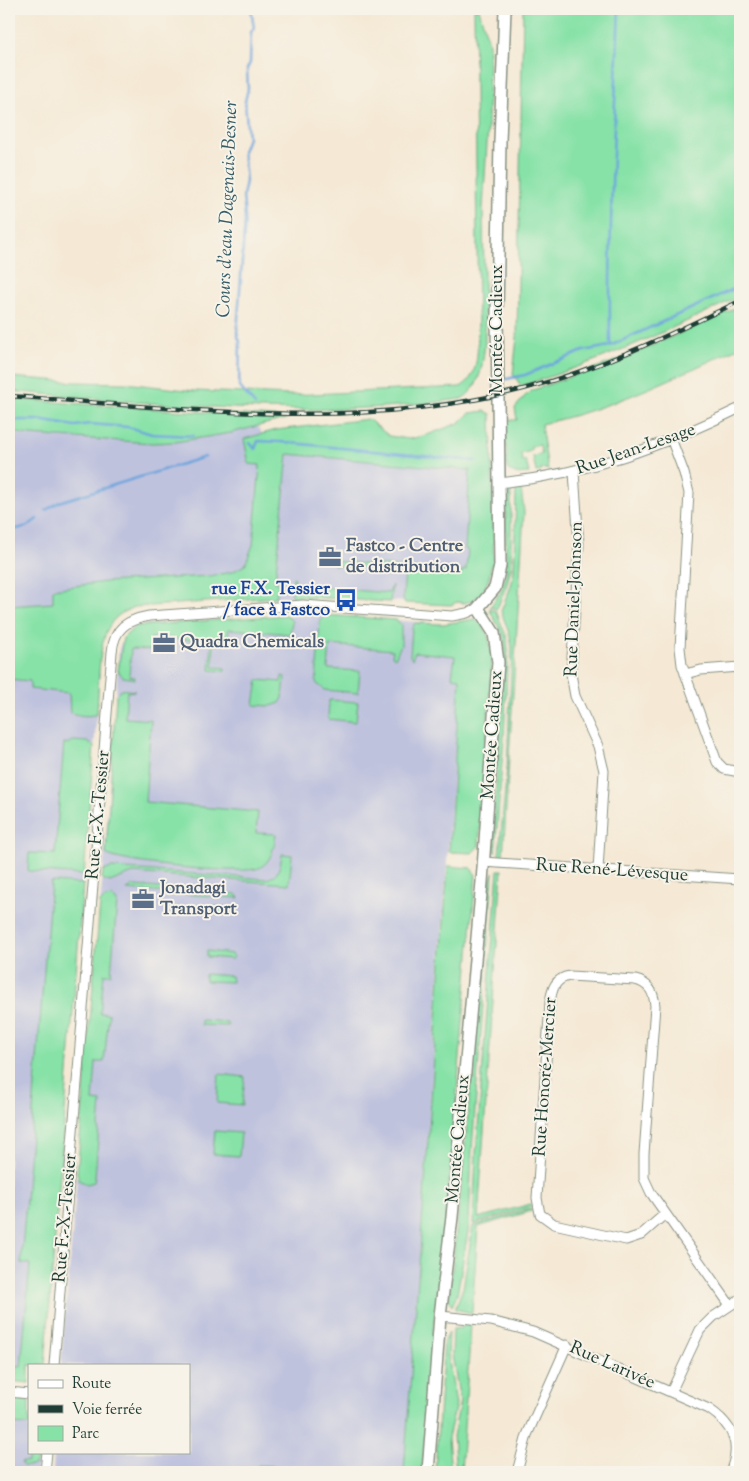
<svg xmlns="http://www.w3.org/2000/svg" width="749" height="1481" viewBox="0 0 749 1481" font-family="'Sorts Mill Goudy',serif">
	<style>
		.industrial { fill: #bfc2dd }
		.green { fill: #87e2a7; stroke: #53906e }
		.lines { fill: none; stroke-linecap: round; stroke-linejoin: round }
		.stream { stroke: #6da5dc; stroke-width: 2.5 }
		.minor-casing { stroke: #8a9384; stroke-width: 11 }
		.tertiary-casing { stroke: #8a9384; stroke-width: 14 }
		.minor { stroke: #fff; stroke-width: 9 }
		.tertiary { stroke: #fff; stroke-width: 11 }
		.rail-casing { stroke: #1f3d34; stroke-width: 4.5 }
		.rail { stroke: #f7f3e8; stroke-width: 2.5; stroke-dasharray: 8; stroke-linecap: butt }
		.labels { text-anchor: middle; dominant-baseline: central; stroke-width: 4; stroke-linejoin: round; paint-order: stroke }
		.street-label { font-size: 18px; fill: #1f3d34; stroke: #f7f3e8 }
		.service-label { font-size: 18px; font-weight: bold; fill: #4e5e75; stroke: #f7f3e8; text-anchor: start }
		.transit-label { font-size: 18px; font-weight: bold; fill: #164399; stroke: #f7f3e8; text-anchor: end }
		.water-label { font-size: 19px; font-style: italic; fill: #365c66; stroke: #f7f3e8 }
	</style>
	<rect width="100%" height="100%" fill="#f7f3e8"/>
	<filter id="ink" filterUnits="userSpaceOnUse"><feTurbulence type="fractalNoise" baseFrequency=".02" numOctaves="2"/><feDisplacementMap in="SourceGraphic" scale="10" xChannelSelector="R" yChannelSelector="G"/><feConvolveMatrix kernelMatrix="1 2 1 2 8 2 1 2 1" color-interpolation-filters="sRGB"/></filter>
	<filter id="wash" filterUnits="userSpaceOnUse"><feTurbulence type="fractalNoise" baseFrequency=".0096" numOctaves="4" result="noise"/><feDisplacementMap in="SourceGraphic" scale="20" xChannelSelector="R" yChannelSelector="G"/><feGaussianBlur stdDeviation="1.12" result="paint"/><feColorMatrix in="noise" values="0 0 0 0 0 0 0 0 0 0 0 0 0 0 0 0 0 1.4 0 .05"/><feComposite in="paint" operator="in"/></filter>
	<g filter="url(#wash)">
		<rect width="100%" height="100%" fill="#f5e9d5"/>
		<!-- industrial -->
		<path class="industrial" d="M 256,424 L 274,453 L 493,472 L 494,564 L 491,565 L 490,579 L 482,592 L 469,602 L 464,604 L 457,602 L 451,605 L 304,595 L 264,598 L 108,599 L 9,606 L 9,434 L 152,443 L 175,442 L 231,433 Z
			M 320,614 L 443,624 L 454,623 L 462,649 L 404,1472 L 360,1472 L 258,1465 L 257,1472 L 53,1472 L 54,1452 L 189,1452 L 189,1365 L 61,1365 L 106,837 L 119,649 L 123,638 L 136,626 L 147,624 Z
			M 9,668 L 100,673 L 45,1365 L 29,1365 L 29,1383 L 9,1381 Z
			M 9,1399 L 29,1401 L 29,1452 L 38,1452 L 36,1472 L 9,1472 Z"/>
		<!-- green -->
		<path class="green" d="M 9,9 L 12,9 L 9,96 Z
			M 474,9 L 479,9 L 489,44 L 488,127 L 483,209 L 485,342 C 483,362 481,389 461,399 C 310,421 159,404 9,391 L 9,372 L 11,377 L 75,382 L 125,383 L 195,391 L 291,395 L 460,387 C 481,377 477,345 478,324 Z
			M 523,9 L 740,9 L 740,296 C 668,331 597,363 521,386 L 513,374 L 517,337 Z
			M 740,306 L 740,347 C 675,377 611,409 541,424 L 548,470 L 542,468 L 542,471 L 536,472 L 533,456 L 542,454 L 540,445 L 531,447 L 531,451 L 521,454 L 522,461 L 526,461 L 529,473 L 515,474 L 507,469 L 505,420 L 517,420 L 515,408 L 525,396 L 533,390 L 629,356 Z
			M 9,399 L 289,418 L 231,433 L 175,442 L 152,443 L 30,435 L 9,432 Z
			M 485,411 L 491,414 L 494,564 L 491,565 C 490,583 479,607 457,602 L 451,605 L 405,603 L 403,598 L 405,571 L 334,565 L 335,561 L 462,573 L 463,570 L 466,570 L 468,550 L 465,549 L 470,470 L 288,454 L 275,582 L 279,583 L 276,597 L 135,607 C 125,611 116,615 110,625 C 97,644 99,690 97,714 C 90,717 77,716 70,712 L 69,693 L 30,689 L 30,681 L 9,679 L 9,606 L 53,603 L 53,589 L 105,582 L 209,576 L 232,572 L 245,565 L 253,545 L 260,465 L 249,464 L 244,439 L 276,430 L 368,419 L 389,436 L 409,439 L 427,435 L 459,423 L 470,413 Z
			M 516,488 L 521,488 L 524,512 L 503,857 L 499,855 L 507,767 L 512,648 L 510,636 L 501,611 L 511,586 L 514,570 Z
			M 511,490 L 511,567 L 507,584 L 497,609 L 490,607 L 501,591 L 506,574 L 506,499 Z
			M 293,577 L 295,578 L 295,585 L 389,593 L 392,585 L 390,602 L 292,596 Z
			M 489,609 L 496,611 L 507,638 L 508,650 L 504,737 L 495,853 L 492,844 L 505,646 L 502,633 Z
			M 286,615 L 292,621 L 290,634 L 229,629 L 228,636 L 221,636 L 220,643 L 214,643 L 213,667 L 225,668 L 225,671 L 210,670 L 212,642 L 157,637 L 151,638 L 151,650 L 131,649 L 129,676 L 135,677 L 135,679 L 123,677 L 118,671 L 123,638 L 136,626 Z
			M 325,615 L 397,620 L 401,625 L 401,645 L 395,658 L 392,656 L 393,650 L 330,645 L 328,669 L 360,671 L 358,693 L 325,690 L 316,683 L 320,622 Z
			M 475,619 C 489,627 490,644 492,658 L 479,846 L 472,853 L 449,852 L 460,678 L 452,677 L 455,656 L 415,652 L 412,659 L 410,656 L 412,628 L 415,623 L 443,624 Z
			M 282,676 L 285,677 L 283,698 L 280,703 L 271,706 L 254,705 L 258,680 L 281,682 Z
			M 121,689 L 135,691 L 127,692 L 125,718 L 151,720 L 145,802 L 258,812 L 256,833 L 276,834 C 274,847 272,862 259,868 C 244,875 120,864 106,854 L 116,695 Z
			M 329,700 L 358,702 L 356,722 L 328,719 Z
			M 74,741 L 88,742 L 94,746 L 84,875 L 28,871 L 29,853 L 55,854 L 64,742 L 66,744 Z
			M 282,854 L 292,855 L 289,884 L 133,873 L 110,882 L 102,879 L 103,871 L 111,868 L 266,879 C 279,876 280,867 282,854 Z
			M 448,866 L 471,868 L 476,875 L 446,1217 L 433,1330 L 422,1472 L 404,1472 Z
			M 498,870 L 502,870 L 478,1218 L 531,1204 L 531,1207 L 473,1224 L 476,1152 Z
			M 493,872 L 472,1150 L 469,1226 L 457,1295 L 452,1306 L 449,1299 L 463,1168 L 489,883 Z
			M 51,882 L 83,884 L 45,1365 L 29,1365 L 29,1383 L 9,1381 L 9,1366 L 21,1367 L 30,1264 L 21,1263 Z
			M 134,886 L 236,894 L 239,898 L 127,890 Z
			M 112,897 L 117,901 L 111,974 L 104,974 L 100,1013 L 109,1014 L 104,1062 L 96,1062 L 93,1101 L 101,1102 L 95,1177 L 94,1182 L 87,1184 L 80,1181 L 77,1173 L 100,903 L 105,898 Z
			M 211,906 L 236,908 L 237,915 L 210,913 Z
			M 207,951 L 232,954 L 234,957 L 232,959 L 207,957 Z
			M 205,974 L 231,976 L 232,982 L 205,981 Z
			M 201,1020 L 227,1022 L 228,1026 L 201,1025 Z
			M 219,1074 L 245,1077 L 242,1105 L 217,1103 Z
			M 215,1131 L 241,1133 L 239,1156 L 213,1154 Z
			M 531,1209 L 532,1211 L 478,1227 L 472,1313 L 455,1309 L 463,1288 L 473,1226 Z
			M 463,1325 L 471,1325 L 461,1472 L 456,1472 L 453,1436 L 460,1401 L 452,1355 L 453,1329 L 461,1328 Z
			M 449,1332 L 448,1355 L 456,1404 L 448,1438 L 451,1472 L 435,1472 L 444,1342 Z
			M 9,1399 L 29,1401 L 29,1425 L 9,1424 Z
			M 29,1451 L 38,1452 L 37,1462 L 32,1466 L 23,1466 L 21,1462 L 28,1462 Z
			M 258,1465 L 360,1472 L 257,1472 Z"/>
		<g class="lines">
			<!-- stream -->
			<path class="stream" d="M 251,9 L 254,28 L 251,32 L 250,63 L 247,69 L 248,89 L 245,101 L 248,138 L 243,151 L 246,181 L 243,196 L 245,218 L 237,333 L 240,342 L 239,386 L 255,405
				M 619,9 C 614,121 609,233 610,346 L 740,286
				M 740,78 L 738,138 L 740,177
				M 502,380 L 525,375 L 583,351 L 610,346
				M 9,420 L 38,420 L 75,426 L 90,424 L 128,427 L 152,434 L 193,436
				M 250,443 L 255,449 L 258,441 L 281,442 L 475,461
				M 46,510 L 59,502 L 205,457
				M 9,531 L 28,526 L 37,519"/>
		</g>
	</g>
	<g filter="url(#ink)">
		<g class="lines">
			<defs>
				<path id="minor" d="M 672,441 L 684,473 L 689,493 L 680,648 L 682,665 L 717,762 L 724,769 L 740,772
					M 574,472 L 579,544 L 571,674 L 575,696 L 598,746 L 604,771 L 598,870
					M 499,483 C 588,474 660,447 740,408
					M 685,674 L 701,670 L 740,667
					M 483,862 L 740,879
					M 665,1214 L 641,1235 L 626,1240 L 554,1224 L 540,1214 L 537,1198 L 550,1002 C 552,989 555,978 570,976 L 635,980 C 649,983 654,992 655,1006 L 644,1154 L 644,1178 L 651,1193 L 730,1305
					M 440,1316 L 491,1321 L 533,1332 L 709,1409 C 733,1425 742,1445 730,1472
					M 54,1365 L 112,652 C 114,628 127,620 149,616 L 303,605 L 452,616 L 467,613 L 478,608
					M 9,1392 L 29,1394
					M 671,1392 L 700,1330 L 713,1317 L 740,1299
					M 45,1472 L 47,1452
					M 517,1472 L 527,1435 L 567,1345"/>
				<path id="tertiary" d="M 428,1472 L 440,1316 L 452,1217 L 482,882 L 498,662 L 494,633 L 478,608 L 495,588 L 500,566 L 497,314 L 500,141 L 505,9"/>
			</defs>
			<!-- minor casing -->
			<use href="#minor" class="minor-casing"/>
			<!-- tertiary casing -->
			<use href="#tertiary" class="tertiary-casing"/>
			<!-- minor -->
			<use href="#minor" class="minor"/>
			<!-- tertiary -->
			<use href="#tertiary" class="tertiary"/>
			<defs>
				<path id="rail" d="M 9,396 C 182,408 357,433 527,388 C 602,368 671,334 740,301"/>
			</defs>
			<!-- rail casing -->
			<use href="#rail" class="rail-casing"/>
			<!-- rail -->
			<use href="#rail" class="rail"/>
		</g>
	</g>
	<!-- icons -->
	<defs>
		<symbol id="office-bare" viewBox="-9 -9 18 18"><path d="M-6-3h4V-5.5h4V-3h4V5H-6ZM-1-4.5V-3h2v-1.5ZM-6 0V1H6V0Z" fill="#5c6f8a" stroke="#f7f3e8" stroke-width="2.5" paint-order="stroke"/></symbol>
		<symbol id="bus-bare" viewBox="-9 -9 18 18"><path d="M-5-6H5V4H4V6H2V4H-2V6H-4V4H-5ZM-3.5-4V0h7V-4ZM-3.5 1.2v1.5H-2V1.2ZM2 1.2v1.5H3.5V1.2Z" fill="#1a4fb4" stroke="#f7f3e8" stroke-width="2.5" paint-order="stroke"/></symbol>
	</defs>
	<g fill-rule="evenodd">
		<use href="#office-bare" x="314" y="541" width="32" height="32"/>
		<use href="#bus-bare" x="330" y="584" width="32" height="32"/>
		<use href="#office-bare" x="148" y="627" width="32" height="32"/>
		<use href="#office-bare" x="127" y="883" width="32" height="32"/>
	</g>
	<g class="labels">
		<!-- street labels -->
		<g class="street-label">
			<text transform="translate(498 329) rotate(-90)">Montée Cadieux</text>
			<text transform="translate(636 450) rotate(-19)">Rue Jean-Lesage</text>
			<text transform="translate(575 599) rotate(-88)">Rue Daniel-Johnson</text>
			<text transform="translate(493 735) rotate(-86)">Montée Cadieux</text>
			<text transform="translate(99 815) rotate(-85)">Rue F.-X.-Tessier</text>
			<text transform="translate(612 871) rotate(4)">Rue René-Lévesque</text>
			<text transform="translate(546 1077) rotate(-86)">Rue Honoré-Mercier</text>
			<text transform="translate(459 1139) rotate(-85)">Montée Cadieux</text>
			<text transform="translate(66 1218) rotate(-85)">Rue F.-X.-Tessier</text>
			<text transform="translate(612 1366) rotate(24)">Rue Larivée</text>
		</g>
		<!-- service labels -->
		<g class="service-label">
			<text x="346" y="547">Fastco - Centre<tspan x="346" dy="21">de distribution</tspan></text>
			<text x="180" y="643">Quadra Chemicals</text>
			<text x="160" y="889">Jonadagi<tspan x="160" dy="21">Transport</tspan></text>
		</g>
		<!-- transit labels -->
		<g class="transit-label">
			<text x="330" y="590">rue F.X. Tessier<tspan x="330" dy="21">/ face à Fastco</tspan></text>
		</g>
		<!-- water labels -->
		<g class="water-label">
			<text transform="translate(228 209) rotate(-88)">Cours d'eau Dagenais-Besner</text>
		</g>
	</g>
	<!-- margin -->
	<rect width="749" height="1481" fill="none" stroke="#f7f3e8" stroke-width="30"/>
	<!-- legend -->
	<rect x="28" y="1364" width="162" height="90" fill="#f7f3e8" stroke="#a1aaa0"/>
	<rect x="38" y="1380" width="25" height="8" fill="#ffffff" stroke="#a1aaa0"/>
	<text x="72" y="1388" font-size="15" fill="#1f3d34">Route</text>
	<rect x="38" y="1405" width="25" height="8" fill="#1f3d34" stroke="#a1aaa0"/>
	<text x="72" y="1414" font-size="15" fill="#1f3d34">Voie ferrée</text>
	<rect x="38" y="1426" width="25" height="15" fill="#87e2a7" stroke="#a1aaa0"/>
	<text x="72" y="1438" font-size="15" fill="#1f3d34">Parc</text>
</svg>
